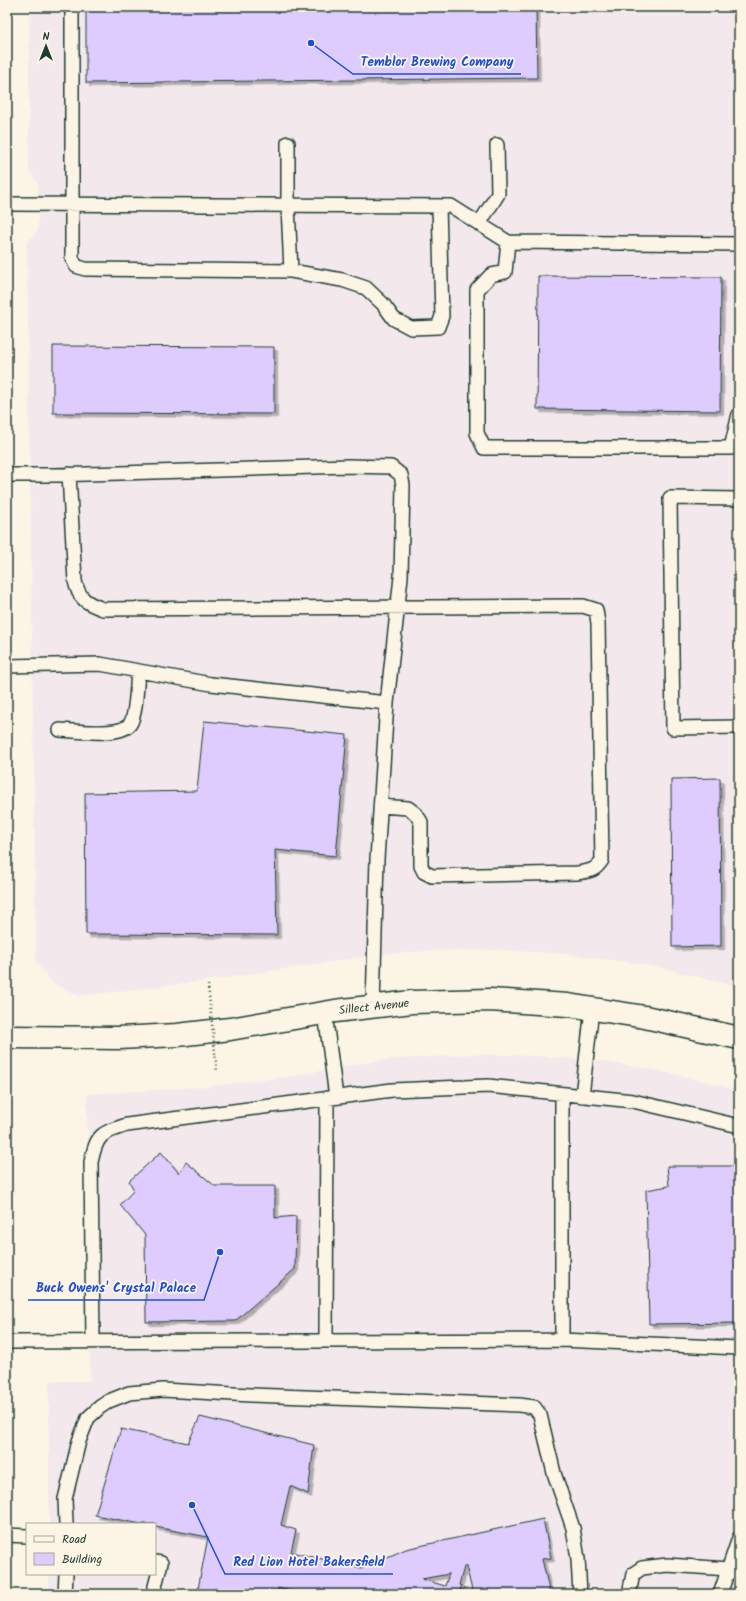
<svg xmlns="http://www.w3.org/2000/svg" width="746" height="1601" viewBox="0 0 746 1601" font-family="Kalam,sans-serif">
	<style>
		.built { fill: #f3e9ec }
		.building { fill: #deccfe; stroke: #1f3d34; fill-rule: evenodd; filter: url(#shadow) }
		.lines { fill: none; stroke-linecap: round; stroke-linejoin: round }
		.lane-casing { stroke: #1f3d34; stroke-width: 16 }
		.street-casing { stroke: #1f3d34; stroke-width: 25 }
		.lane { stroke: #fcf5e5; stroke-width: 13 }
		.street { stroke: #fcf5e5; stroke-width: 22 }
		.path-bridge { stroke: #1f3d34; stroke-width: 2.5; stroke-dasharray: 1 3; stroke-linecap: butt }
		.labels { text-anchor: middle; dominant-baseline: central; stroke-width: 3.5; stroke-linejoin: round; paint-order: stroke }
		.street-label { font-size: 12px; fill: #1f3d34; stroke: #fcf5e5 }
		.leader { fill: none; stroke: #1d4ed8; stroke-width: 1.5 }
		.callout-dot { fill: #1d4ed8; stroke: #fcf5e5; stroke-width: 1.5 }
		.callout-label { font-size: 13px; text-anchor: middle; font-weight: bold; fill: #1d4ed8; stroke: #fcf5e5; stroke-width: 3.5; stroke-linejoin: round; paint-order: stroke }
	</style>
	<defs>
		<filter id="shadow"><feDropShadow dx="3.5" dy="3.5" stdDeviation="0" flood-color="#0004"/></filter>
	</defs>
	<rect width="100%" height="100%" fill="#fcf5e5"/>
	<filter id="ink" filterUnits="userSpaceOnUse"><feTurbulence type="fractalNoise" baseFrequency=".025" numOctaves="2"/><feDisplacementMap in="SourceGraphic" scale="8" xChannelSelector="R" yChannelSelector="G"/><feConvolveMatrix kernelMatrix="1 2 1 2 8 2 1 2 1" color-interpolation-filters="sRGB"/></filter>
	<g filter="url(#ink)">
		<!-- built -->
		<path class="built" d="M 29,7 L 739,7 L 739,987 L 653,966 L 567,954 L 498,950 L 428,951 L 376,955 L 212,980 L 79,996 L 51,982 L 36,962 L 27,243 L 38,230 L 38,183 L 29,172 Z
			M 476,1054 L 538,1056 L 601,1061 L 662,1071 L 739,1090 L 739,1594 L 49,1594 L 49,1574 L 155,1574 L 155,1524 L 49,1524 L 49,1381 L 90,1381 L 87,1094 L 200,1087 L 291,1076 L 382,1060 Z"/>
		<!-- building -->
		<path class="building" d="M 86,7 L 536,7 L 537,78 L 86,83 Z
			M 538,276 L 721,277 L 720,411 L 537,409 Z
			M 53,346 L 274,347 L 274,414 L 53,413 Z
			M 204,721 L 347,735 L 336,856 L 275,850 L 277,935 L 86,934 L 85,793 L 197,791 Z
			M 720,778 L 721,946 L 672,947 L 671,779 Z
			M 161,1152 L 179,1173 L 186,1162 L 215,1186 L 275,1186 L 275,1218 L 296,1216 L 295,1269 L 235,1321 L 146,1322 L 145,1235 L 120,1205 L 134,1190 L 129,1181 Z
			M 667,1166 L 739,1166 L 739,1323 L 649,1324 L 646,1190 L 669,1186 Z
			M 200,1417 L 314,1445 L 308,1494 L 290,1486 L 281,1525 L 296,1530 L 291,1552 L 362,1568 L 406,1549 L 543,1519 L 551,1558 L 542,1559 L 550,1594 L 473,1594 L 466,1566 L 464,1567 L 459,1585 L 461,1586 L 460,1594 L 304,1594 L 278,1588 L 277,1594 L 197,1594 L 208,1537 L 155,1527 L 155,1524 L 141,1524 L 95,1515 L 121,1429 L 188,1443 ZM 449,1574 L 445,1586 L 422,1579 Z"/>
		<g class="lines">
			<defs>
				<path id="lane" d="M 72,7 L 72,258 L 76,266 L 85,269 L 291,271 L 288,206 L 288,143
					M 7,204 L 451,206 L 508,242 L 739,244
					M 479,224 L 498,194 L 497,145
					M 508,242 L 505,272 L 491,275 L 477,290 L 477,433 L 484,448 L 731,448 L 739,414
					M 291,271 L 342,280 L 366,288 L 383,304 L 394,319 L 411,328 L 438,327 L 442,316 L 439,206
					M 69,474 L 75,581 C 79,599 86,603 103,609 L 583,606 L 596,610 L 598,623 L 602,860 C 595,871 590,871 577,873 L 432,876 L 424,872 L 421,866 L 421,822 L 416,814 L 408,808 L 380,806
					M 7,475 L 54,475 L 348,466 L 391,467 L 401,475 L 403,485 L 401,577 L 387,703
					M 739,499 L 670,498 L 673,728 L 739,727
					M 7,666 L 100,664 L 211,684 L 387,703 L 377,859 L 373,1007
					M 60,730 C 75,731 120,737 130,724 C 136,716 137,683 138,671
					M 325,1013 L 336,1097
					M 582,1096 L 592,1009
					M 562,1340 L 562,1094
					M 93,1341 L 91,1162 C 97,1134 101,1133 127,1125 L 392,1090 L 488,1086 L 633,1101 L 739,1126
					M 326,1341 L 327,1098
					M 7,1342 L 562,1340 L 739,1348
					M 66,1524 L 65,1499 L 79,1441 L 88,1418 L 100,1407 L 109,1401 L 129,1393 L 163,1390 L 251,1395 L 519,1405 L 534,1407 L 540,1415 L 554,1473 L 573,1528 L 578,1559 L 580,1594
					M 7,1535 L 27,1536
					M 65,1594 L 66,1574
					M 153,1594 L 161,1563 L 155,1562
					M 629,1594 L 633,1574 L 642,1568 L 667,1565 L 729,1569 L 739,1574
					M 720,1594 L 739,1538"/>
				<path id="street" d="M 7,1037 L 119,1038 L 177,1035 L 230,1029 L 335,1011 L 412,1002 L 490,1000 L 568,1005 L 645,1017 L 739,1038"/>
			</defs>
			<!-- lane casing -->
			<use href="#lane" class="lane-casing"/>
			<!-- street casing -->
			<use href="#street" class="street-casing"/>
			<!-- lane -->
			<use href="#lane" class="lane"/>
			<!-- street -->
			<use href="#street" class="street"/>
			<!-- path-bridge -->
			<path class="path-bridge" d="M 208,985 L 217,1072"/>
		</g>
	</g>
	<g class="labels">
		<!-- street labels -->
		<g class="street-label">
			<text transform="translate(374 1007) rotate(-6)">Sillect Avenue</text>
		</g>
	</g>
	<!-- callouts -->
	<path class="leader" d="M311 43L353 74H521M220 1252L204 1300H28M192 1505L225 1574H393"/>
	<g class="callout-dot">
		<circle cx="311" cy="43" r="4"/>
		<circle cx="220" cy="1252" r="4"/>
		<circle cx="192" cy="1505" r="4"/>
	</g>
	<g class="callout-label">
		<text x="437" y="66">Temblor Brewing Company</text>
		<text x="116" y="1292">Buck Owens' Crystal Palace</text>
		<text x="309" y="1566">Red Lion Hotel Bakersfield</text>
	</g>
	<!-- margin -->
	<rect width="746" height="1601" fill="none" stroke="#fcf5e5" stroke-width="24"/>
	<rect x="12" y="12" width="722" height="1577" fill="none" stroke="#1f3d34" stroke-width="1.5" filter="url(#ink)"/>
	<!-- legend -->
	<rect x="26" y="1523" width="130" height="52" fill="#fcf5e5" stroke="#a4ab9e"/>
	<rect x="34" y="1536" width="20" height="6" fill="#fcf5e5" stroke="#a4ab9e"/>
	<text x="62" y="1543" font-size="12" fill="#1f3d34">Road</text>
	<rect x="34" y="1553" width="20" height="12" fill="#deccfe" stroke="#a4ab9e"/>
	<text x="62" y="1563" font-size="12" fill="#1f3d34">Building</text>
	<!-- north arrow -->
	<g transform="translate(46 46)" stroke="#fcf5e5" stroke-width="3" paint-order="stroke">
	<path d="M0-3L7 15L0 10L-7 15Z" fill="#1f3d34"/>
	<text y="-6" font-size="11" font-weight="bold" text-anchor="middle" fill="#1f3d34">N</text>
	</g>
</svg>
